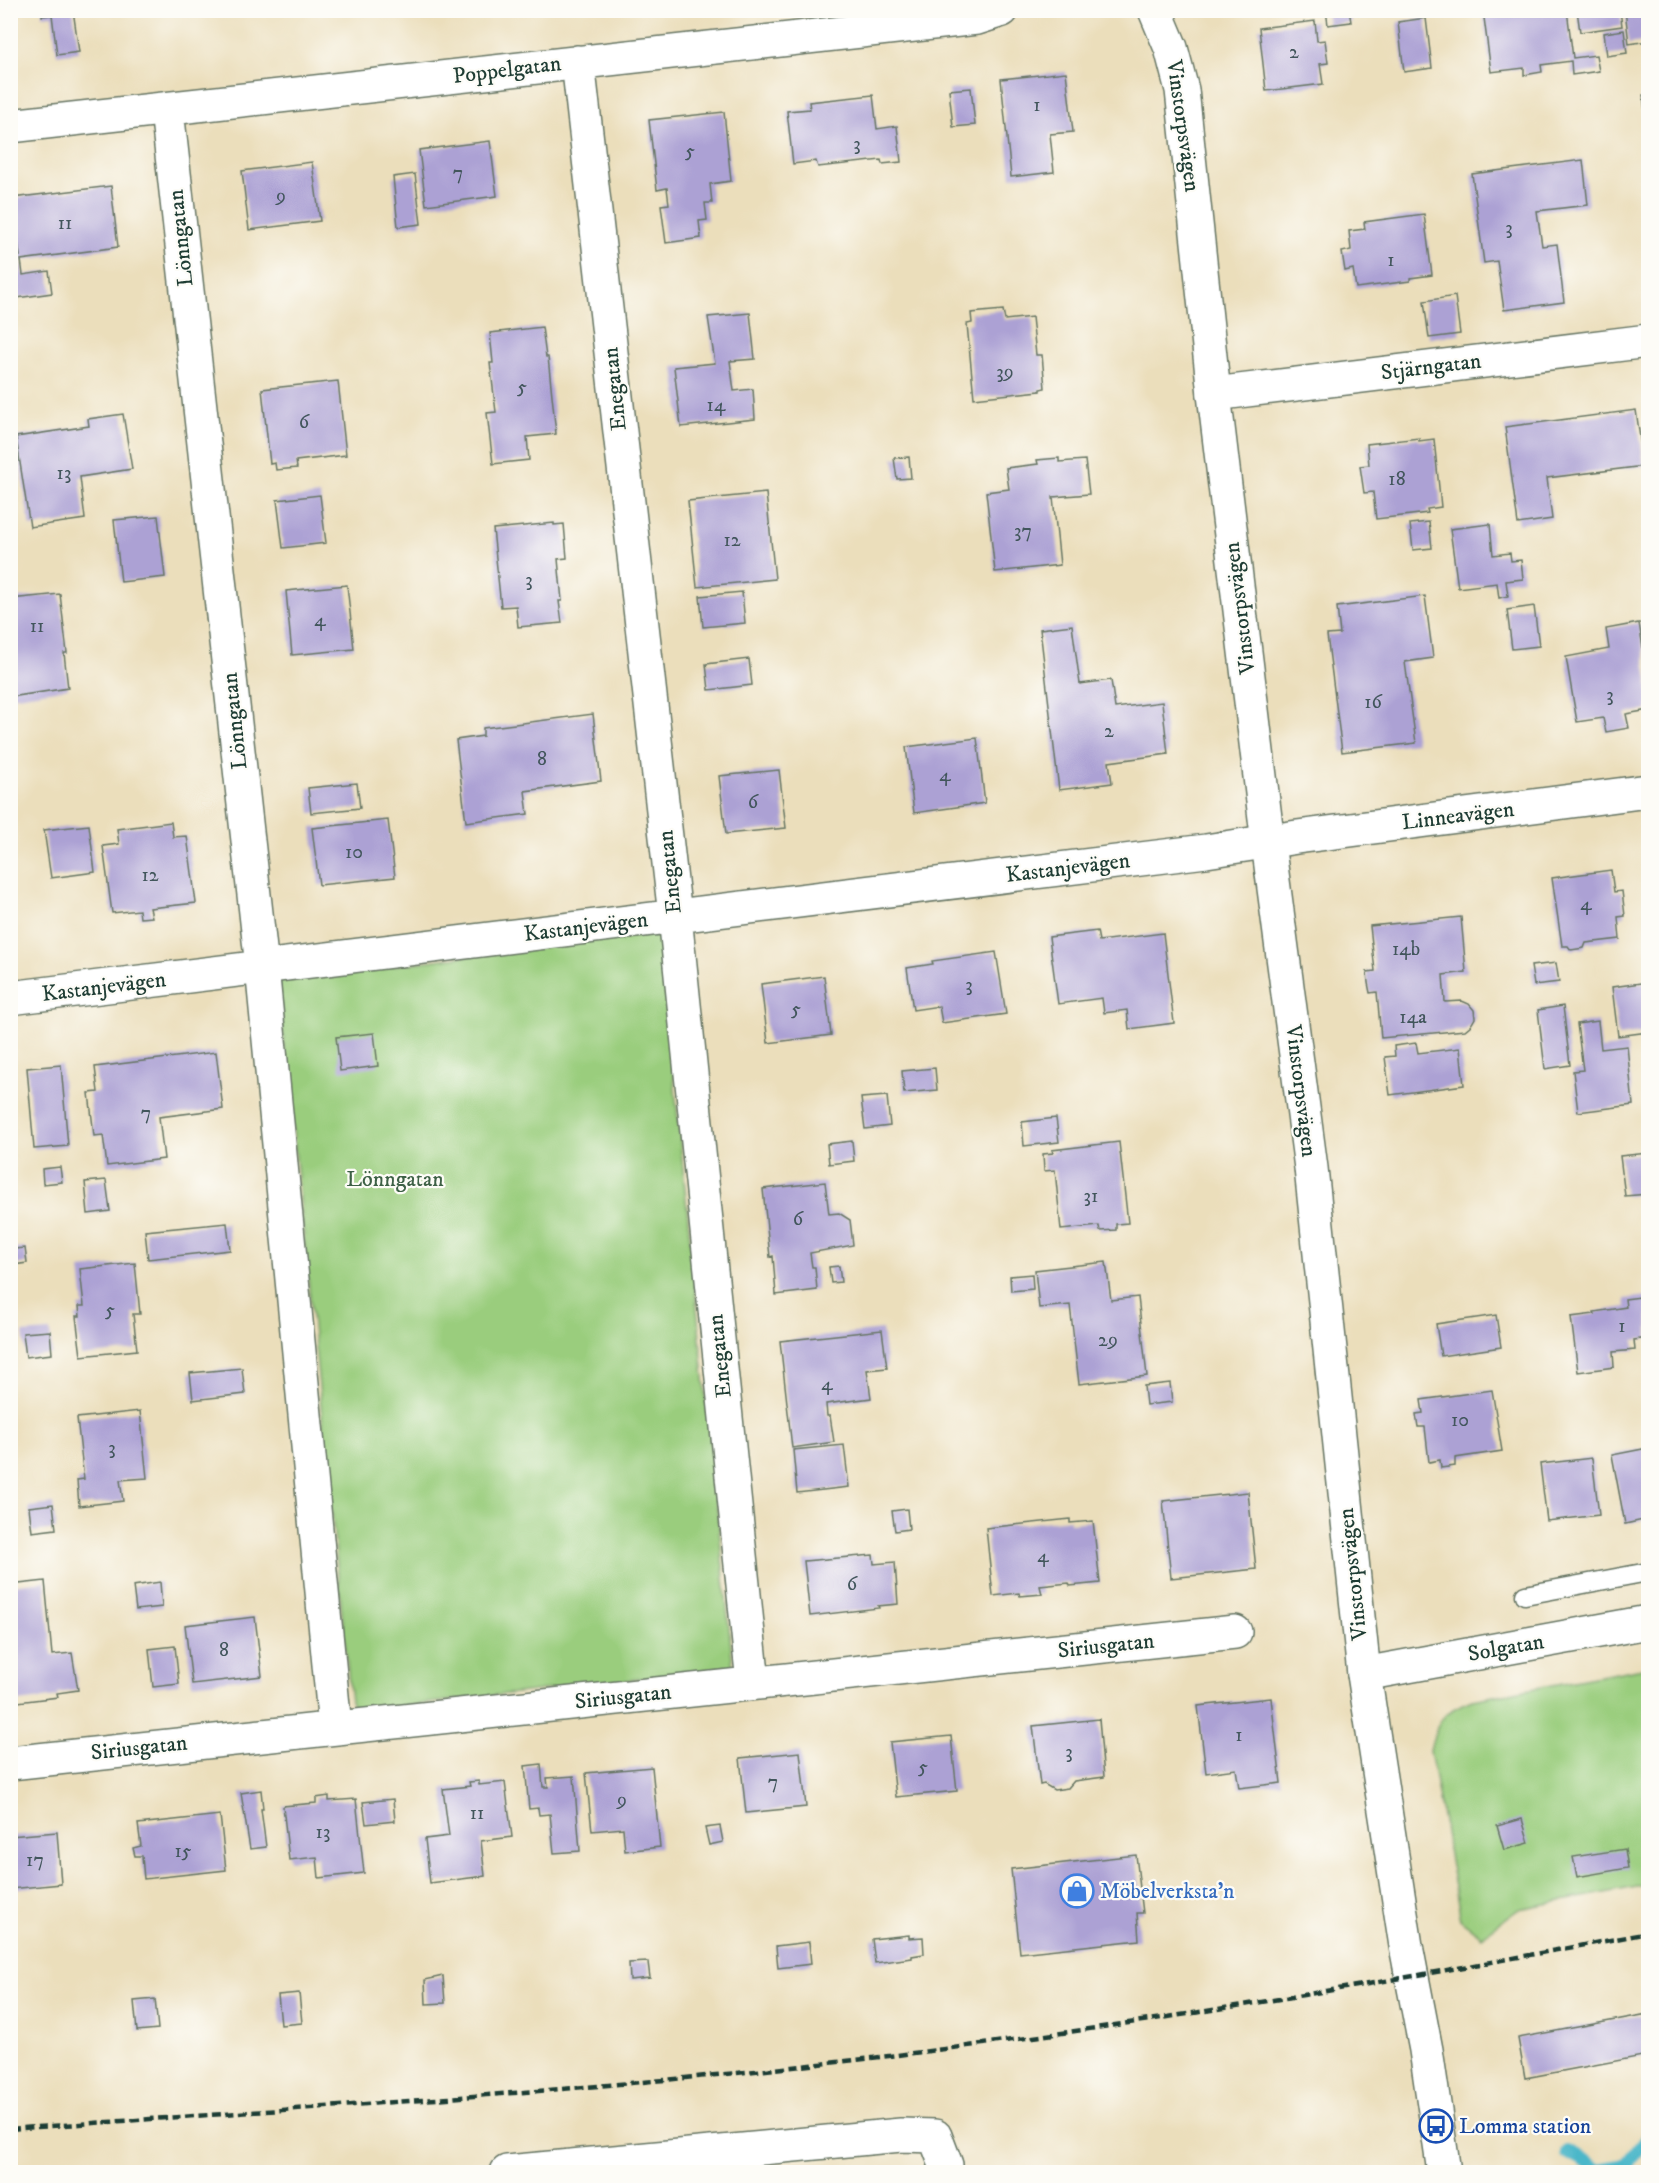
<svg xmlns="http://www.w3.org/2000/svg" width="1659" height="2183" viewBox="0 0 1659 2183" font-family="'IM FELL DW Pica',serif">
	<style>
		.green { fill: #9acd7d; stroke: #5c8558; stroke-width: 1.5 }
		.lines { fill: none; stroke-linecap: round; stroke-linejoin: round }
		.stream { stroke: #4cb7c9; stroke-width: 14 }
		.building { fill: #aca1d4 }
		.service-casing { stroke: #667563; stroke-width: 21 }
		.minor-casing { stroke: #667563; stroke-width: 36 }
		.tertiary-casing { stroke: #667563; stroke-width: 36 }
		.service { stroke: #fff; stroke-width: 18 }
		.minor { stroke: #fff; stroke-width: 33 }
		.tertiary { stroke: #fff; stroke-width: 33 }
		.rail { stroke: #1f3d34; stroke-width: 4.5; stroke-dasharray: 9 4.5; stroke-linecap: butt }
		.labels { text-anchor: middle; dominant-baseline: central; stroke-width: 4.5; stroke-linejoin: round; paint-order: stroke }
		.number-label { font-size: 20px; fill: #42565c }
		.street-label { font-size: 22px; fill: #1f3d34; stroke: #fdfcf7 }
		.park-label { font-size: 22px; fill: #3e6146; stroke: #fdfcf7 }
		.shop-label { font-size: 22px; fill: #366cbe; stroke: #fdfcf7; text-anchor: start }
		.transit-label { font-size: 22px; fill: #164399; stroke: #fdfcf7; text-anchor: start }
	</style>
	<rect width="100%" height="100%" fill="#fdfcf7"/>
	<filter id="ink" filterUnits="userSpaceOnUse"><feTurbulence type="fractalNoise" baseFrequency=".0167" numOctaves="2"/><feDisplacementMap in="SourceGraphic" scale="12" xChannelSelector="R" yChannelSelector="G"/><feConvolveMatrix kernelMatrix="1 2 1 2 8 2 1 2 1" color-interpolation-filters="sRGB"/></filter>
	<filter id="wash" filterUnits="userSpaceOnUse"><feTurbulence type="fractalNoise" baseFrequency=".008" numOctaves="4" result="noise"/><feDisplacementMap in="SourceGraphic" scale="24" xChannelSelector="R" yChannelSelector="G"/><feGaussianBlur stdDeviation="1.35" result="paint"/><feColorMatrix in="noise" values="0 0 0 0 0 0 0 0 0 0 0 0 0 0 0 0 0 1.4 0 .05"/><feComposite in="paint" operator="in"/></filter>
	<g filter="url(#wash)">
		<rect width="100%" height="100%" fill="#ebdebb"/>
		<!-- green -->
		<path class="green" d="M 659,930 L 733,1668 L 352,1712 L 278,981 Z
			M 1648,1667 L 1648,1885 L 1519,1909 L 1482,1936 L 1461,1920 L 1430,1751 C 1436,1721 1443,1711 1472,1700 Z"/>
		<g class="lines">
			<!-- stream -->
			<path class="stream" d="M 1567,2152 L 1599,2170 L 1627,2165 L 1648,2137"/>
		</g>
		<g id="blocks">
			<!-- building -->
			<path class="building" d="M 42,10 L 73,10 L 79,52 L 57,55 L 52,15 L 42,16 Z
				M 1326,10 L 1349,10 L 1351,22 L 1328,25 Z
				M 1483,10 L 1567,10 L 1573,58 L 1596,55 L 1599,71 L 1572,75 L 1571,61 L 1541,65 L 1542,72 L 1524,75 L 1524,68 L 1491,72 Z
				M 1577,10 L 1620,10 L 1622,26 L 1580,32 Z
				M 1625,10 L 1648,10 L 1648,41 L 1629,44 Z
				M 1426,18 L 1432,68 L 1404,72 L 1398,22 Z
				M 1315,21 L 1317,41 L 1325,40 L 1328,63 L 1320,64 L 1323,84 L 1266,91 L 1259,28 Z
				M 1624,30 L 1627,53 L 1607,56 L 1604,33 Z
				M 1066,72 L 1073,132 L 1050,134 L 1054,172 L 1011,177 L 1001,79 Z
				M 971,88 L 975,125 L 953,127 L 949,90 Z
				M 873,95 L 877,129 L 897,126 L 901,162 L 882,164 L 881,160 L 818,167 L 816,161 L 793,164 L 787,111 L 810,109 L 809,102 Z
				M 1643,95 L 1648,95 L 1648,128 L 1647,128 Z
				M 724,112 L 731,181 L 710,184 L 712,203 L 705,203 L 707,220 L 699,221 L 701,238 L 666,243 L 661,205 L 669,204 L 667,188 L 657,190 L 649,120 Z
				M 490,141 L 497,196 L 426,205 L 419,150 Z
				M 1648,143 L 1648,177 L 1647,177 L 1643,144 Z
				M 1583,160 L 1588,205 L 1537,211 L 1542,246 L 1557,244 L 1564,302 L 1504,310 L 1497,261 L 1484,263 L 1472,174 Z
				M 312,162 L 320,221 L 249,230 L 242,171 Z
				M 415,174 L 421,224 L 398,227 L 393,177 Z
				M 111,186 L 118,247 L 21,260 L 23,275 L 49,271 L 52,293 L 10,299 L 10,257 L 20,256 L 12,198 Z
				M 1424,214 L 1432,275 L 1410,278 L 1410,281 L 1356,288 L 1353,269 L 1345,271 L 1342,252 L 1351,250 L 1349,231 L 1365,229 L 1364,222 Z
				M 1455,296 L 1460,334 L 1429,338 L 1424,301 Z
				M 1003,310 L 1005,320 L 1032,317 L 1036,355 L 1042,355 L 1045,388 L 1040,389 L 1040,391 L 974,398 L 967,324 L 972,323 L 971,313 Z
				M 750,313 L 755,359 L 730,361 L 734,391 L 753,389 L 755,419 L 681,427 L 674,367 L 715,363 L 708,317 Z
				M 542,327 L 546,357 L 548,357 L 556,434 L 527,437 L 529,460 L 493,464 L 487,413 L 496,412 L 490,363 L 493,363 L 490,333 Z
				M 338,381 L 346,455 L 296,461 L 297,468 L 276,470 L 275,463 L 270,464 L 262,389 Z
				M 1636,410 L 1644,466 L 1547,478 L 1552,519 L 1518,524 L 1505,427 Z
				M 123,414 L 132,469 L 80,477 L 85,519 L 30,527 L 16,437 L 89,426 L 88,419 Z
				M 1419,438 L 1419,441 L 1434,439 L 1441,507 L 1427,509 L 1428,513 L 1376,519 L 1373,492 L 1364,493 L 1360,466 L 1369,465 L 1367,444 Z
				M 909,457 L 911,478 L 897,479 L 894,458 Z
				M 1059,458 L 1059,462 L 1085,460 L 1089,494 L 1053,497 L 1060,565 L 995,572 L 986,492 L 1009,489 L 1006,468 L 1038,464 L 1037,460 Z
				M 766,493 L 775,579 L 697,587 L 688,501 Z
				M 320,495 L 326,543 L 283,548 L 277,500 Z
				M 158,516 L 165,577 L 121,582 L 114,520 Z
				M 1429,522 L 1432,548 L 1413,550 L 1410,524 Z
				M 554,523 L 554,525 L 564,524 L 567,558 L 558,559 L 562,601 L 559,601 L 562,623 L 518,627 L 516,606 L 501,607 L 493,529 Z
				M 1490,524 L 1493,555 L 1510,553 L 1511,561 L 1521,560 L 1523,579 L 1506,581 L 1508,596 L 1499,598 L 1497,583 L 1458,588 L 1450,529 Z
				M 347,585 L 354,649 L 292,655 L 286,591 Z
				M 742,592 L 745,623 L 703,627 L 700,596 Z
				M 60,594 L 67,653 L 64,653 L 68,688 L 10,697 L 10,599 Z
				M 1425,596 L 1433,658 L 1405,662 L 1416,743 L 1342,752 L 1327,635 L 1340,634 L 1337,607 Z
				M 1534,606 L 1539,646 L 1512,649 L 1507,610 Z
				M 1639,623 L 1648,680 L 1648,710 L 1626,714 L 1629,728 L 1606,732 L 1603,718 L 1577,722 L 1566,657 L 1609,649 L 1606,629 Z
				M 1072,625 L 1080,684 L 1111,680 L 1115,708 L 1162,702 L 1168,754 L 1109,762 L 1112,783 L 1059,790 L 1040,629 Z
				M 749,659 L 752,685 L 709,690 L 706,664 Z
				M 593,714 L 601,781 L 525,791 L 528,814 L 466,822 L 456,740 L 483,736 L 483,728 Z
				M 977,738 L 985,803 L 914,813 L 906,747 Z
				M 779,770 L 786,828 L 726,834 L 719,776 Z
				M 357,783 L 360,808 L 311,813 L 308,788 Z
				M 388,820 L 395,877 L 319,885 L 312,828 Z
				M 171,822 L 173,837 L 187,836 L 196,903 L 150,908 L 152,917 L 140,918 L 139,910 L 112,913 L 103,846 L 119,844 L 117,829 Z
				M 89,825 L 95,872 L 51,878 L 44,830 Z
				M 1611,870 L 1614,892 L 1622,891 L 1625,916 L 1618,917 L 1620,939 L 1586,943 L 1584,948 L 1571,950 L 1568,946 L 1562,946 L 1552,878 Z
				M 1461,917 L 1466,972 L 1443,975 L 1445,1002 L 1462,1001 L 1469,1004 L 1474,1010 L 1475,1018 L 1471,1025 L 1465,1030 L 1381,1038 L 1377,992 L 1370,993 L 1368,983 L 1367,972 L 1375,971 L 1370,926 Z
				M 1097,931 L 1099,941 L 1163,933 L 1174,1023 L 1129,1029 L 1127,1010 L 1104,1013 L 1102,998 L 1058,1004 L 1049,937 Z
				M 996,952 L 1006,1014 L 942,1023 L 939,1006 L 913,1010 L 907,968 L 933,964 L 932,961 Z
				M 1556,963 L 1559,982 L 1534,985 L 1531,966 Z
				M 824,976 L 831,1035 L 768,1043 L 761,984 Z
				M 1648,982 L 1648,1032 L 1618,1036 L 1612,987 Z
				M 1563,1006 L 1570,1065 L 1545,1069 L 1538,1010 Z
				M 1598,1021 L 1601,1049 L 1627,1046 L 1633,1105 L 1578,1112 L 1573,1071 L 1583,1070 L 1577,1024 Z
				M 374,1033 L 378,1066 L 340,1071 L 336,1037 Z
				M 1416,1043 L 1418,1053 L 1460,1048 L 1464,1085 L 1390,1095 L 1385,1057 L 1395,1056 L 1394,1046 Z
				M 216,1052 L 223,1109 L 159,1117 L 164,1159 L 107,1166 L 103,1135 L 94,1136 L 89,1093 L 98,1092 L 95,1067 Z
				M 61,1065 L 68,1146 L 34,1149 L 27,1068 Z
				M 935,1068 L 937,1090 L 904,1093 L 902,1071 Z
				M 887,1096 L 890,1126 L 865,1129 L 861,1098 Z
				M 1056,1118 L 1059,1142 L 1024,1146 L 1022,1122 Z
				M 852,1141 L 854,1161 L 829,1164 L 827,1144 Z
				M 1119,1142 L 1128,1223 L 1116,1224 L 1116,1230 L 1100,1231 L 1099,1226 L 1061,1230 L 1055,1170 L 1044,1171 L 1043,1154 L 1053,1153 L 1052,1150 Z
				M 1648,1153 L 1648,1194 L 1625,1196 L 1620,1156 Z
				M 60,1167 L 62,1182 L 43,1184 L 42,1169 Z
				M 106,1180 L 110,1211 L 88,1214 L 85,1182 Z
				M 825,1182 L 829,1214 L 839,1213 L 850,1220 L 853,1245 L 810,1253 L 812,1267 L 815,1267 L 817,1290 L 776,1295 L 773,1256 L 770,1257 L 763,1189 Z
				M 227,1223 L 230,1250 L 148,1259 L 145,1231 Z
				M 25,1248 L 27,1263 L 14,1265 L 15,1275 L 10,1276 L 10,1252 L 15,1252 L 14,1249 Z
				M 1106,1262 L 1111,1300 L 1138,1297 L 1147,1376 L 1079,1384 L 1070,1305 L 1039,1308 L 1035,1270 Z
				M 135,1263 L 140,1314 L 133,1314 L 137,1350 L 81,1356 L 76,1316 L 80,1316 L 79,1306 L 84,1306 L 80,1269 Z
				M 839,1266 L 841,1282 L 831,1283 L 829,1267 Z
				M 1032,1274 L 1033,1289 L 1011,1291 L 1010,1276 Z
				M 1648,1296 L 1648,1338 L 1634,1340 L 1635,1350 L 1613,1352 L 1614,1367 L 1578,1372 L 1571,1317 L 1595,1314 L 1594,1312 L 1626,1307 L 1625,1299 Z
				M 1496,1315 L 1501,1347 L 1441,1356 L 1436,1324 Z
				M 882,1330 L 887,1368 L 867,1370 L 871,1398 L 826,1404 L 827,1416 L 830,1416 L 834,1442 L 792,1448 L 780,1341 Z
				M 50,1331 L 52,1354 L 26,1357 L 23,1333 Z
				M 242,1368 L 245,1394 L 193,1400 L 190,1373 Z
				M 1170,1383 L 1172,1402 L 1146,1405 L 1144,1386 Z
				M 1492,1390 L 1502,1451 L 1455,1458 L 1455,1466 L 1441,1468 L 1440,1460 L 1429,1462 L 1425,1427 L 1418,1427 L 1416,1414 L 1423,1413 L 1421,1400 Z
				M 140,1411 L 147,1478 L 120,1480 L 123,1501 L 79,1506 L 77,1480 L 84,1479 L 77,1418 Z
				M 844,1445 L 849,1487 L 797,1493 L 793,1450 Z
				M 1648,1448 L 1648,1519 L 1625,1524 L 1612,1455 Z
				M 1592,1458 L 1599,1515 L 1547,1521 L 1540,1464 Z
				M 1248,1492 L 1256,1569 L 1171,1578 L 1163,1501 Z
				M 53,1504 L 56,1529 L 32,1532 L 29,1507 Z
				M 907,1509 L 909,1529 L 895,1531 L 892,1511 Z
				M 1070,1519 L 1070,1523 L 1093,1521 L 1100,1583 L 1070,1586 L 1069,1583 L 1040,1586 L 1042,1594 L 1020,1596 L 1019,1593 L 993,1596 L 986,1528 Z
				M 873,1555 L 874,1564 L 895,1562 L 898,1604 L 878,1606 L 879,1608 L 810,1616 L 804,1561 Z
				M 45,1581 L 52,1655 L 72,1653 L 78,1690 L 57,1693 L 58,1697 L 10,1703 L 10,1649 L 13,1649 L 10,1585 Z
				M 160,1582 L 162,1607 L 136,1610 L 133,1586 Z
				M 255,1617 L 262,1676 L 192,1684 L 185,1625 Z
				M 175,1646 L 179,1684 L 153,1687 L 149,1649 Z
				M 1271,1698 L 1281,1783 L 1239,1788 L 1236,1769 L 1206,1773 L 1198,1706 Z
				M 1099,1719 L 1104,1777 L 1074,1781 L 1068,1788 L 1054,1790 L 1044,1784 L 1040,1785 L 1033,1726 Z
				M 951,1736 L 957,1791 L 896,1797 L 890,1742 Z
				M 800,1752 L 806,1807 L 746,1813 L 740,1758 Z
				M 541,1764 L 543,1787 L 548,1787 L 547,1778 L 574,1776 L 580,1851 L 554,1853 L 550,1814 L 539,1815 L 538,1808 L 529,1809 L 525,1766 Z
				M 652,1767 L 660,1847 L 625,1851 L 623,1828 L 592,1831 L 586,1773 Z
				M 479,1781 L 479,1785 L 505,1782 L 512,1837 L 481,1841 L 485,1876 L 430,1883 L 425,1839 L 449,1836 L 443,1789 L 470,1786 L 469,1782 Z
				M 261,1790 L 263,1809 L 261,1809 L 266,1847 L 250,1849 L 241,1793 Z
				M 329,1796 L 329,1801 L 356,1799 L 364,1873 L 319,1878 L 317,1857 L 289,1860 L 283,1806 L 316,1803 L 316,1798 Z
				M 393,1799 L 395,1821 L 366,1824 L 363,1802 Z
				M 220,1815 L 226,1870 L 144,1879 L 142,1856 L 135,1856 L 133,1848 L 141,1846 L 138,1824 Z
				M 1522,1819 L 1529,1843 L 1504,1850 L 1497,1826 Z
				M 720,1826 L 723,1842 L 709,1845 L 705,1828 Z
				M 57,1832 L 61,1884 L 10,1889 L 10,1836 Z
				M 1625,1849 L 1628,1868 L 1577,1877 L 1573,1857 Z
				M 1136,1855 L 1143,1913 L 1137,1913 L 1139,1940 L 1020,1953 L 1011,1869 Z
				M 909,1935 L 909,1938 L 923,1937 L 924,1954 L 912,1956 L 912,1958 L 875,1963 L 872,1939 Z
				M 809,1942 L 811,1964 L 778,1968 L 776,1946 Z
				M 648,1962 L 650,1978 L 630,1980 L 629,1963 Z
				M 443,1976 L 445,2003 L 426,2004 L 425,1980 Z
				M 299,1993 L 302,2023 L 281,2025 L 278,1995 Z
				M 155,1999 L 158,2029 L 137,2031 L 134,2001 Z
				M 1648,2014 L 1648,2055 L 1525,2078 L 1518,2038 Z"/>
		</g>
	</g>
	<g filter="url(#ink)">
		<use href="#blocks" fill-opacity="0" stroke="#667563" stroke-width="1.5"/>
		<g class="lines">
			<defs>
				<path id="service" d="M 1525,1595 L 1648,1572"/>
				<path id="minor" d="M 578,62 L 675,916 L 753,1683
					M 167,110 L 262,967 L 335,1727
					M 10,126 L 977,18 L 1002,10
					M 1214,394 L 1648,341
					M 10,998 L 1206,851 L 1297,837 L 1648,791
					M 1364,1674 L 1648,1622
					M 10,1763 L 1235,1632
					M 507,2172 L 901,2135 L 935,2136 L 946,2165 L 946,2172"/>
				<path id="tertiary" d="M 1155,10 L 1171,48 L 1182,90 L 1214,394 L 1268,843 L 1311,1168 L 1364,1674 L 1406,1946 L 1426,2050 L 1444,2172"/>
			</defs>
			<!-- service casing -->
			<use href="#service" class="service-casing"/>
			<!-- minor casing -->
			<use href="#minor" class="minor-casing"/>
			<!-- tertiary casing -->
			<use href="#tertiary" class="tertiary-casing"/>
			<!-- service -->
			<use href="#service" class="service"/>
			<!-- minor -->
			<use href="#minor" class="minor"/>
			<!-- tertiary -->
			<use href="#tertiary" class="tertiary"/>
			<!-- rail -->
			<path class="rail" d="M 10,2129 C 283,2109 557,2094 829,2063 C 1104,2032 1377,1984 1648,1933"/>
		</g>
	</g>
	<!-- icons -->
	<defs>
		<symbol id="shop-ring" viewBox="-11 -11 22 22"><circle r="9.5" fill="#fdfcf7" stroke="#3f7fe0" stroke-width="1.5"/><path d="M-5-2.5h2.3a2.7 3.5 0 0 1 5.4 0H5L5.5 6h-11ZM-1.5-2.5h3a1.5 2.3 0 0 0-3 0Z" fill="#3f7fe0"/></symbol>
		<symbol id="bus-ring" viewBox="-11 -11 22 22"><circle r="9.5" fill="#fdfcf7" stroke="#1a4fb4" stroke-width="1.5"/><path d="M-5-6H5V4H4V6H2V4H-2V6H-4V4H-5ZM-3.5-4V0h7V-4ZM-3.5 1.2v1.5H-2V1.2ZM2 1.2v1.5H3.5V1.2Z" fill="#1a4fb4"/></symbol>
	</defs>
	<g fill-rule="evenodd">
		<use href="#shop-ring" x="1058" y="1872" width="38" height="38"/>
		<use href="#bus-ring" x="1417" y="2107" width="38" height="38"/>
	</g>
	<g class="labels">
		<!-- number labels -->
		<g class="number-label">
			<text x="1294" y="52">2</text>
			<text x="1037" y="105">1</text>
			<text x="857" y="144">3</text>
			<text x="690" y="151">5</text>
			<text x="458" y="173">7</text>
			<text x="281" y="196">9</text>
			<text x="65" y="223">11</text>
			<text x="1509" y="228">3</text>
			<text x="1391" y="260">1</text>
			<text x="1005" y="372">39</text>
			<text x="522" y="387">5</text>
			<text x="716" y="405">14</text>
			<text x="304" y="422">6</text>
			<text x="64" y="473">13</text>
			<text x="1397" y="479">18</text>
			<text x="1023" y="531">37</text>
			<text x="732" y="540">12</text>
			<text x="529" y="580">3</text>
			<text x="320" y="620">4</text>
			<text x="37" y="626">11</text>
			<text x="1610" y="695">3</text>
			<text x="1373" y="702">16</text>
			<text x="1109" y="731">2</text>
			<text x="542" y="759">8</text>
			<text x="945" y="775">4</text>
			<text x="753" y="802">6</text>
			<text x="354" y="852">10</text>
			<text x="150" y="875">12</text>
			<text x="1586" y="904">4</text>
			<text x="1406" y="949">14b</text>
			<text x="969" y="985">3</text>
			<text x="796" y="1009">5</text>
			<text x="1413" y="1017">14a</text>
			<text x="146" y="1113">7</text>
			<text x="1091" y="1196">31</text>
			<text x="798" y="1219">6</text>
			<text x="110" y="1310">5</text>
			<text x="1622" y="1326">1</text>
			<text x="1108" y="1340">29</text>
			<text x="827" y="1384">4</text>
			<text x="1460" y="1420">10</text>
			<text x="112" y="1448">3</text>
			<text x="1043" y="1556">4</text>
			<text x="852" y="1584">6</text>
			<text x="224" y="1650">8</text>
			<text x="1239" y="1735">1</text>
			<text x="1069" y="1752">3</text>
			<text x="923" y="1767">5</text>
			<text x="773" y="1782">7</text>
			<text x="622" y="1800">9</text>
			<text x="477" y="1813">11</text>
			<text x="323" y="1832">13</text>
			<text x="183" y="1851">15</text>
			<text x="35" y="1860">17</text>
		</g>
		<!-- street labels -->
		<g class="street-label">
			<text transform="translate(507 70) rotate(-7)">Poppelgatan</text>
			<text transform="translate(1183 126) rotate(82)">Vinstorpsvägen</text>
			<text transform="translate(181 238) rotate(-96)">Lönngatan</text>
			<text transform="translate(1431 367) rotate(-7)">Stjärngatan</text>
			<text transform="translate(615 389) rotate(-96)">Enegatan</text>
			<text transform="translate(1240 608) rotate(-97)">Vinstorpsvägen</text>
			<text transform="translate(235 721) rotate(-96)">Lönngatan</text>
			<text transform="translate(1458 816) rotate(-7)">Linneavägen</text>
			<text transform="translate(1068 868) rotate(-7)">Kastanjevägen</text>
			<text transform="translate(670 872) rotate(-96)">Enegatan</text>
			<text transform="translate(586 927) rotate(-7)">Kastanjevägen</text>
			<text transform="translate(104 987) rotate(-7)">Kastanjevägen</text>
			<text transform="translate(1301 1091) rotate(83)">Vinstorpsvägen</text>
			<text transform="translate(720 1356) rotate(-96)">Enegatan</text>
			<text transform="translate(1353 1574) rotate(-96)">Vinstorpsvägen</text>
			<text transform="translate(1106 1646) rotate(-6)">Siriusgatan</text>
			<text transform="translate(1506 1648) rotate(-10)">Solgatan</text>
			<text transform="translate(623 1697) rotate(-6)">Siriusgatan</text>
			<text transform="translate(139 1748) rotate(-6)">Siriusgatan</text>
		</g>
		<!-- park labels -->
		<g class="park-label">
			<text x="395" y="1179">Lönngatan</text>
		</g>
		<!-- shop labels -->
		<g class="shop-label">
			<text x="1100" y="1891">Möbelverksta'n</text>
		</g>
		<!-- transit labels -->
		<g class="transit-label">
			<text x="1459" y="2126">Lomma station</text>
		</g>
	</g>
	<!-- margin -->
	<rect width="1659" height="2183" fill="none" stroke="#fdfcf7" stroke-width="36"/>
</svg>
